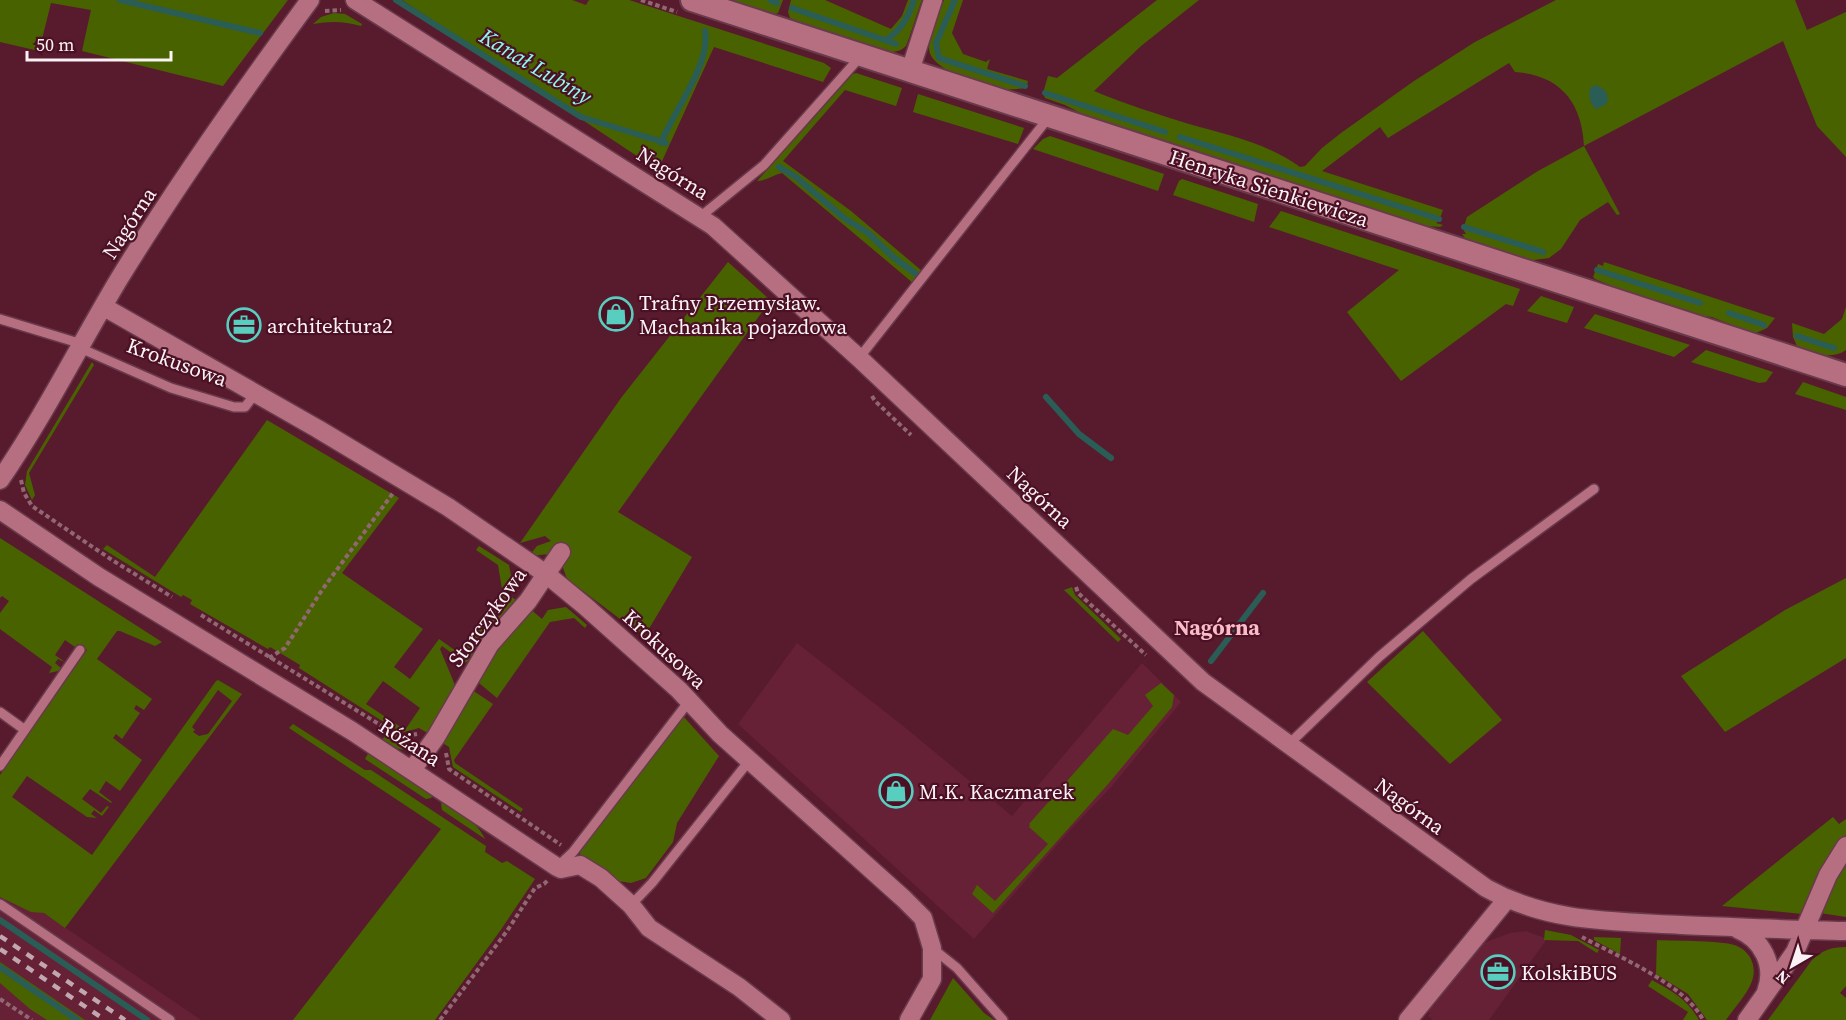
<svg xmlns="http://www.w3.org/2000/svg" width="1846" height="1020" viewBox="0 0 1846 1020" font-family="'Source Serif 4',serif">
	<style>
		.built { fill: #662136 }
		.green { fill: #496200; fill-rule: evenodd }
		.water { fill: #295d56 }
		.lines { fill: none; stroke-linecap: round; stroke-linejoin: round }
		.stream { stroke: #295d56; stroke-width: 6 }
		.service-casing { stroke: #683a4b; stroke-width: 12 }
		.minor-casing { stroke: #683a4b; stroke-width: 21 }
		.tertiary-casing { stroke: #683a4b; stroke-width: 26 }
		.path { stroke: #916774; stroke-width: 4; stroke-dasharray: 4.5 3; stroke-linecap: butt }
		.service { stroke: #b56f80; stroke-width: 9 }
		.minor { stroke: #b56f80; stroke-width: 18 }
		.tertiary { stroke: #b56f80; stroke-width: 22 }
		.rail { stroke: #c1a7af; stroke-width: 4.5; stroke-dasharray: 8 8; stroke-linecap: butt }
		.labels { text-anchor: middle; dominant-baseline: central; stroke-width: 4.5; stroke-linejoin: round; paint-order: stroke }
		.street-label { font-size: 21px; fill: #faf2f4; stroke: #4c1024 }
		.poi-label { font-size: 21px; fill: #faf2f4; stroke: #4c1024; text-anchor: start }
		.water-label { font-size: 22px; font-style: italic; fill: #8efaec; stroke: #4c1024 }
		.neighbourhood-label { font-size: 22px; font-weight: bold; fill: #fabcc9; stroke: #4c1024 }
	</style>
	<rect width="100%" height="100%" fill="#581b2e"/>
	<!-- built -->
	<path class="built" d="M 797,643 L 902,725 L 1012,816 L 1142,663 L 1181,702 L 1112,786 L 1072,828 L 974,939 L 738,724 Z
		M 0,884 L 63,926 L 201,1020 L 0,1020 Z
		M 1526,931 L 1547,939 L 1489,1020 L 1433,1020 L 1428,1016 L 1430,1013 L 1425,1010 L 1478,945 L 1510,933 Z"/>
	<!-- green -->
	<path class="green" d="M 0,0 L 288,0 L 223,86 L 82,51 L 91,10 L 51,3 L 39,51 L 0,42 Z
		M 402,0 L 572,0 L 586,5 L 589,0 L 629,0 L 824,63 L 831,68 L 823,82 L 714,47 L 658,170 Z
		M 723,0 L 783,0 L 778,13 L 775,14 Z
		M 791,0 L 825,0 L 891,29 L 902,16 L 908,0 L 922,0 C 919,7 908,43 906,46 C 902,50 898,51 893,52 L 806,25 L 790,18 L 788,12 Z
		M 944,0 L 963,0 L 952,33 L 963,54 L 986,62 L 990,59 L 987,69 L 1028,81 L 1026,88 C 1021,89 1003,90 999,89 C 981,87 930,69 929,49 C 928,33 939,14 944,0 Z
		M 1157,0 L 1199,0 L 1141,46 L 1094,91 C 1125,104 1157,114 1189,124 C 1228,135 1267,143 1300,167 L 1305,166 L 1322,148 L 1341,133 L 1414,81 L 1475,42 L 1556,0 L 1795,0 L 1807,30 L 1846,12 L 1846,157 L 1817,126 L 1783,41 L 1584,146 L 1620,214 L 1617,215 L 1608,202 L 1580,220 L 1561,249 L 1549,258 L 1534,260 L 1515,257 L 1467,241 L 1462,234 L 1466,234 L 1463,229 L 1467,217 L 1538,171 L 1584,146 C 1582,102 1560,75 1515,72 L 1509,63 L 1388,138 L 1380,127 L 1322,171 L 1443,210 L 1439,221 L 1436,223 L 1443,225 L 1440,227 L 1414,225 L 1094,120 L 1065,105 L 1045,98 L 1043,93 L 1048,76 L 1057,78 Z
		M 334,13 L 345,14 L 362,24 L 361,26 C 344,21 330,21 313,24 L 321,17 Z
		M 856,73 L 902,88 L 896,106 L 845,90 L 783,161 L 851,211 L 922,271 L 913,283 L 782,173 C 773,175 765,181 757,181 L 853,74 Z
		M 918,94 L 1024,128 L 1018,144 L 913,112 Z
		M 1050,136 L 1164,174 L 1158,191 L 1033,149 L 1043,139 Z
		M 1182,179 L 1258,204 L 1254,222 L 1173,195 L 1179,181 Z
		M 1281,211 L 1520,289 L 1513,306 L 1506,304 L 1401,381 L 1347,312 L 1399,270 L 1269,227 Z
		M 728,262 L 781,310 L 762,312 L 618,512 L 692,557 L 644,637 L 567,579 L 562,565 L 550,554 L 529,556 L 537,546 L 551,541 L 545,536 L 520,543 L 621,398 Z
		M 1604,262 L 1775,318 L 1767,328 L 1754,334 L 1712,317 L 1694,315 L 1693,312 L 1662,302 L 1649,301 L 1595,279 L 1593,277 L 1598,264 L 1603,266 Z
		M 1541,296 L 1574,307 L 1567,323 L 1527,311 Z
		M 1846,307 L 1846,350 C 1832,360 1811,354 1797,346 L 1793,337 L 1792,323 L 1824,334 L 1842,319 Z
		M 1595,314 L 1690,345 L 1674,357 L 1584,328 Z
		M 1706,350 L 1773,372 L 1766,382 L 1759,383 L 1691,362 Z
		M 92,362 L 94,365 L 29,473 L 35,495 L 32,500 L 25,485 L 27,471 Z
		M 1803,382 L 1846,397 L 1846,410 L 1795,394 Z
		M 267,420 L 399,498 L 342,573 L 423,629 L 394,667 L 410,679 L 439,639 L 459,653 L 502,589 L 498,565 L 476,550 L 479,546 L 509,565 L 513,587 L 507,594 L 519,602 L 474,657 L 465,663 L 442,646 L 440,649 L 455,685 L 432,733 L 429,734 L 419,728 L 401,733 L 299,668 L 300,665 L 270,647 L 268,649 L 190,604 L 192,600 L 183,595 L 181,597 L 103,549 L 107,545 L 155,577 ZM 383,681 L 420,708 L 405,730 L 366,704 Z
		M 0,538 L 162,642 L 155,646 L 120,631 L 117,631 L 97,659 L 152,699 L 144,710 L 136,705 L 134,709 L 140,713 L 122,739 L 116,734 L 113,738 L 142,760 L 120,791 L 106,781 L 99,792 L 112,802 L 111,803 L 90,789 L 82,799 L 101,813 L 107,806 L 109,807 L 102,816 L 94,810 L 91,814 L 97,818 L 87,817 L 27,776 L 12,797 L 92,855 L 216,681 L 218,680 L 242,694 L 65,928 L 44,913 L 31,912 L 0,897 L 0,775 L 87,650 L 78,644 L 75,647 L 65,640 L 55,655 L 65,662 L 58,659 L 55,663 L 61,668 L 58,671 L 49,673 L 52,667 L 0,629 L 0,613 L 9,601 L 2,596 L 0,598 ZM 218,690 L 232,701 L 208,734 L 199,736 L 193,732 L 195,730 L 192,727 Z
		M 1846,578 L 1846,658 L 1725,732 L 1681,676 L 1785,610 Z
		M 1072,587 L 1075,595 L 1121,639 L 1118,642 L 1064,590 Z
		M 566,607 L 587,625 L 585,628 L 574,618 L 550,622 L 497,698 L 479,683 L 477,674 L 529,608 L 542,619 L 548,610 Z
		M 1423,631 L 1502,720 L 1450,764 L 1367,682 Z
		M 1161,683 L 1174,695 L 1172,707 L 1109,783 L 993,913 L 972,894 L 977,885 L 995,901 L 1048,844 L 1029,827 L 1030,825 L 1029,824 L 1113,729 L 1128,735 L 1153,706 L 1145,695 Z
		M 469,688 L 493,704 L 454,760 L 455,763 L 523,809 L 521,812 L 453,767 L 449,747 L 441,742 Z
		M 683,716 L 719,756 L 677,823 L 673,842 L 646,878 L 631,883 L 618,881 L 597,866 L 580,861 L 580,851 Z
		M 293,724 L 365,770 L 371,770 L 486,846 L 485,852 L 502,863 L 507,861 L 535,879 L 500,931 L 435,1020 L 293,1020 L 441,829 L 289,728 Z
		M 386,734 L 400,742 L 412,739 L 420,745 C 406,754 395,749 382,740 Z
		M 369,752 L 433,795 L 431,798 L 426,799 L 365,759 Z
		M 443,801 C 459,812 477,821 485,839 L 442,810 L 441,804 Z
		M 1833,817 L 1839,824 L 1846,819 L 1846,837 L 1802,914 L 1722,906 Z
		M 1846,857 L 1846,917 L 1820,913 Z
		M 1545,930 L 1571,935 L 1599,950 L 1597,953 L 1578,941 L 1544,940 Z
		M 1594,937 L 1621,938 L 1620,954 L 1594,940 Z
		M 1657,940 C 1674,941 1724,940 1737,946 C 1751,952 1757,967 1752,981 C 1747,995 1734,1008 1726,1020 L 1707,1020 L 1688,994 L 1656,974 Z
		M 1846,947 L 1846,986 L 1840,993 L 1846,998 L 1846,1020 L 1768,1020 L 1812,960 C 1823,950 1831,947 1846,947 Z
		M 0,962 L 85,1020 L 47,1020 L 30,1009 L 0,983 Z
		M 953,978 L 984,1013 L 994,1020 L 930,1020 Z
		M 1652,980 C 1672,991 1688,1000 1699,1020 L 1683,1020 L 1688,1012 L 1648,986 Z"/>
	<!-- water -->
	<path class="water" d="M 1596,85 L 1606,91 L 1608,100 L 1605,105 L 1596,109 C 1590,104 1588,95 1590,88 Z"/>
	<g class="lines">
		<!-- stream -->
		<path class="stream" d="M 120,0 L 260,33
			M 396,0 L 581,117 L 666,143
			M 770,0 L 777,3
			M 955,0 L 936,43 L 939,58 L 1025,86
			M 792,8 L 896,44
			M 886,40 C 902,29 908,18 914,0
			M 1045,93 L 1165,132
			M 1180,137 L 1439,219
			M 661,143 C 674,110 711,64 705,31
			M 779,167 L 796,177 L 844,218 L 868,233 L 893,257 L 916,274
			M 1464,227 L 1543,252
			M 1597,270 L 1700,303
			M 1729,313 L 1764,325
			M 1797,336 L 1834,348
			M 1046,397 L 1079,434 L 1111,458
			M 1211,661 L 1263,593
			M 0,920 L 147,1020
			M 0,967 L 77,1020"/>
		<defs>
			<path id="service" d="M 700,217 L 764,165 L 861,56
				M 0,319 L 82,344
				M 80,348 L 171,388 L 234,407 L 245,407 L 255,394
				M 859,358 L 1049,117
				M 0,712 L 25,730
				M 1288,745 L 1379,657 L 1471,579 L 1594,489
				M 0,766 L 80,650
				M 557,867 L 573,852 L 690,700
				M 0,904 L 170,1020
				M 631,905 L 652,883 L 749,761
				M 932,948 L 957,968 L 1003,1020"/>
			<path id="minor" d="M 355,0 L 713,226 L 859,358 L 1203,682 L 1486,888 C 1549,923 1611,921 1681,925 C 1736,927 1791,930 1846,931
				M 910,71 L 933,0
				M 104,307 L 318,429 L 448,507 L 546,574 L 585,606 L 679,690 L 720,734 L 904,899 L 923,918 L 932,948 L 932,979 L 909,1020
				M 0,480 C 44,416 79,346 119,279 C 178,183 243,91 310,0
				M 0,510 L 99,577 L 352,731 L 557,867 L 561,869 L 580,865 L 601,878 L 631,905 L 649,928 L 739,987 L 781,1020
				M 412,770 L 436,737 L 490,644 L 528,601 L 561,552
				M 1737,929 C 1762,939 1776,965 1766,992
				M 1408,1020 L 1507,899
				M 1747,1020 L 1795,952 L 1828,875 L 1846,846"/>
			<path id="tertiary" d="M 692,0 L 1846,375"/>
		</defs>
		<!-- service casing -->
		<use href="#service" class="service-casing"/>
		<!-- minor casing -->
		<use href="#minor" class="minor-casing"/>
		<!-- tertiary casing -->
		<use href="#tertiary" class="tertiary-casing"/>
		<!-- path -->
		<path class="path" d="M 641,0 L 677,12
			M 325,11 L 341,10
			M 872,396 L 875,401 L 911,435
			M 21,480 L 24,493 L 32,506 L 112,560 L 172,597
			M 1076,587 L 1078,593 L 1146,655
			M 201,615 L 400,737 L 417,734
			M 269,658 L 285,648 L 322,590 L 393,493
			M 446,753 L 449,769 L 561,845
			M 1582,937 C 1617,956 1686,985 1703,1020
			M 0,999 L 32,1020
			M 440,1020 L 507,931 L 535,888 L 544,884 L 548,880"/>
		<!-- service -->
		<use href="#service" class="service"/>
		<!-- minor -->
		<use href="#minor" class="minor"/>
		<!-- tertiary -->
		<use href="#tertiary" class="tertiary"/>
		<!-- rail -->
		<path class="rail" d="M 0,936 L 125,1020
			M 0,949 L 105,1020"/>
	</g>
	<!-- icons -->
	<defs>
		<symbol id="shop-ring" viewBox="-11 -11 22 22"><circle r="9.5" fill="#4c1024" stroke="#58cec0" stroke-width="1.5"/><path d="M-5-2.5h2.3a2.7 3.5 0 0 1 5.4 0H5L5.5 6h-11ZM-1.5-2.5h3a1.5 2.3 0 0 0-3 0Z" fill="#58cec0"/></symbol>
		<symbol id="office-ring" viewBox="-11 -11 22 22"><circle r="9.5" fill="#4c1024" stroke="#58cec0" stroke-width="1.5"/><path d="M-6-3h4V-5.5h4V-3h4V5H-6ZM-1-4.5V-3h2v-1.5ZM-6 0V1H6V0Z" fill="#58cec0"/></symbol>
	</defs>
	<g fill-rule="evenodd">
		<use href="#shop-ring" x="597" y="295" width="38" height="38"/>
		<use href="#office-ring" x="225" y="306" width="38" height="38"/>
		<use href="#shop-ring" x="877" y="772" width="38" height="38"/>
		<use href="#office-ring" x="1479" y="953" width="38" height="38"/>
	</g>
	<g class="labels">
		<!-- street labels -->
		<g class="street-label">
			<text transform="translate(673 173) rotate(32)">Nagórna</text>
			<text transform="translate(1269 188) rotate(18)">Henryka Sienkiewicza</text>
			<text transform="translate(129 223) rotate(-57)">Nagórna</text>
			<text transform="translate(177 362) rotate(20)">Krokusowa</text>
			<text transform="translate(1040 497) rotate(43)">Nagórna</text>
			<text transform="translate(487 617) rotate(-54)">Storczykowa</text>
			<text transform="translate(665 649) rotate(43)">Krokusowa</text>
			<text transform="translate(410 742) rotate(33)">Różana</text>
			<text transform="translate(1410 806) rotate(36)">Nagórna</text>
		</g>
		<!-- poi labels -->
		<g class="poi-label">
			<text x="639" y="302">Trafny Przemysław.<tspan x="639" dy="24">Machanika pojazdowa</tspan></text>
			<text x="267" y="325">architektura2</text>
			<text x="919" y="791">M.K. Kaczmarek</text>
			<text x="1521" y="972">KolskiBUS</text>
		</g>
		<!-- water labels -->
		<g class="water-label">
			<text transform="translate(536 66) rotate(31)">Kanał Lubiny</text>
		</g>
		<!-- neighbourhood labels -->
		<g class="neighbourhood-label">
			<text x="1217" y="627">Nagórna</text>
		</g>
	</g>
	<!-- north arrow -->
	<g transform="translate(1792 966) rotate(219)" stroke="#4c1024" stroke-width="4.5" paint-order="stroke">
	<path d="M0-4.5L10 22L0 15L-10 22Z" fill="#faf2f4"/>
	<text y="-9" font-size="16" font-weight="bold" text-anchor="middle" fill="#faf2f4">N</text>
	</g>
	<!-- scale -->
	<path d="M27 51v9h144v-9" fill="none" stroke="#faf2f4" stroke-width="3"/>
	<text x="36" y="51" font-size="18" fill="#faf2f4" stroke="#4c1024" stroke-width="4.5" paint-order="stroke">50 m</text>
</svg>
